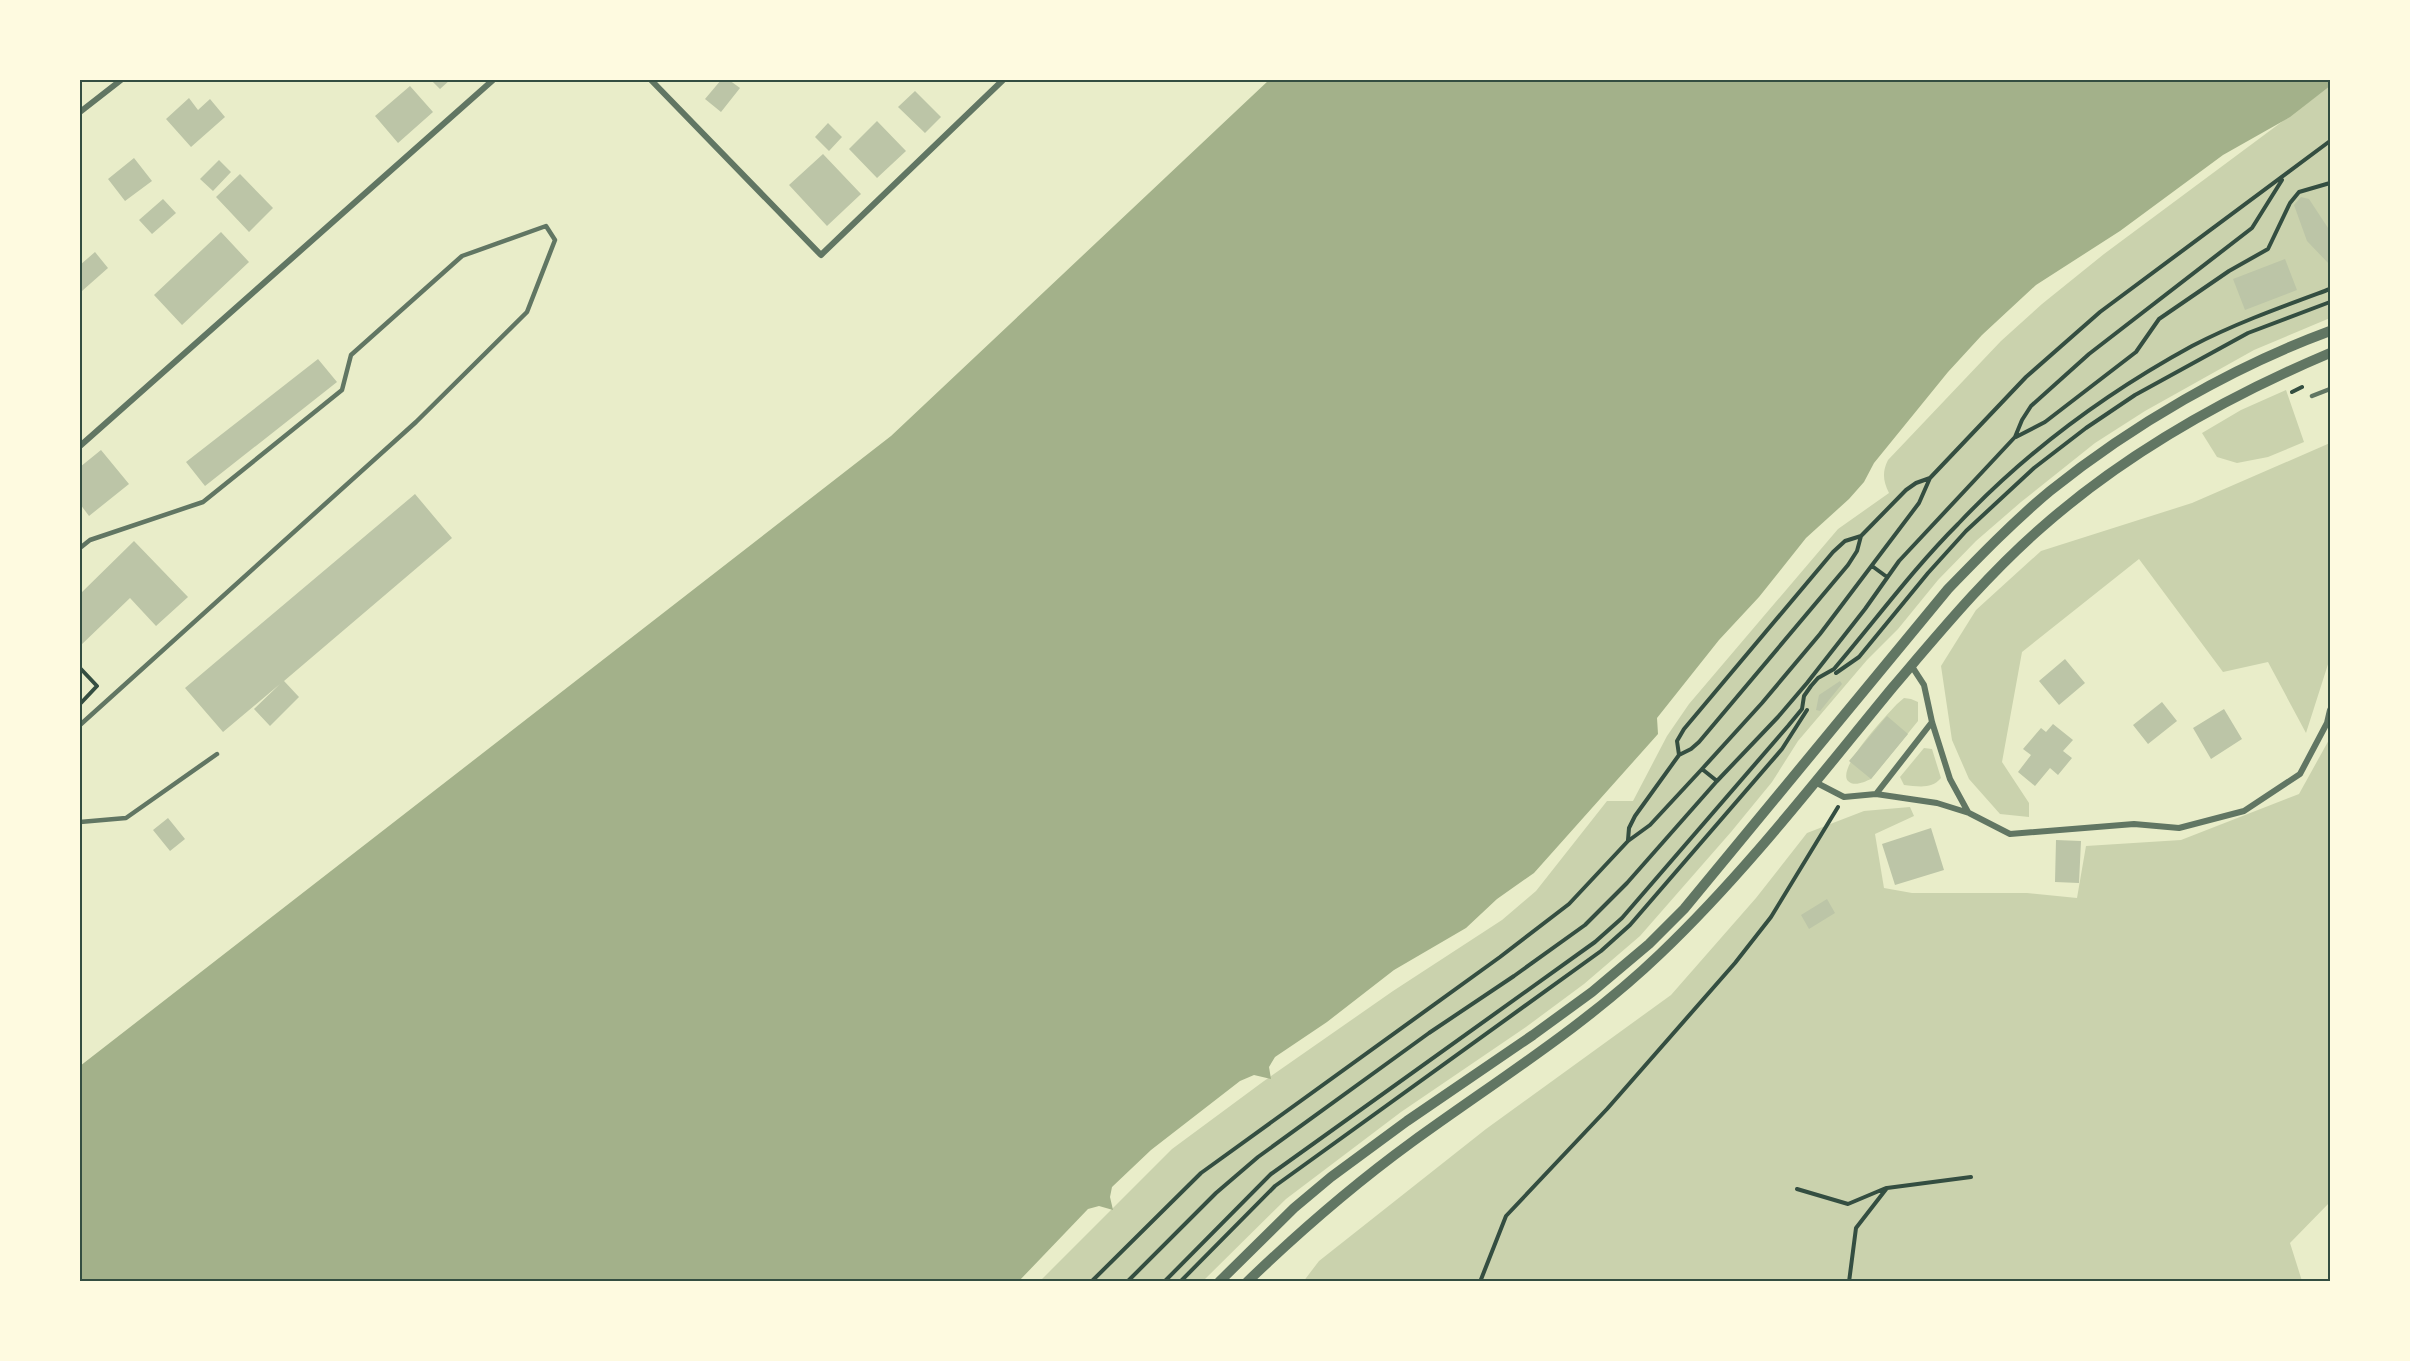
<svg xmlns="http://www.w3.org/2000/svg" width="2410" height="1361" viewBox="0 0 2410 1361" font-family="'IBM Plex Sans',sans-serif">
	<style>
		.green { fill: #cad2ad }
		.water { fill: #a3b18a }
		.building { fill: #bcc5a7 }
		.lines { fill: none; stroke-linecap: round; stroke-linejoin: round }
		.path { stroke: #344e41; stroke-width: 4 }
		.service { stroke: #617663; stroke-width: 4.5 }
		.minor { stroke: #617663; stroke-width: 6 }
		.tertiary { stroke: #617663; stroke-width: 10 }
		.neatline { fill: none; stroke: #344e41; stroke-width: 2 }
	</style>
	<rect width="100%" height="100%" fill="#e9edc9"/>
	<!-- green -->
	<path class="green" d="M 2330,86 L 2330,318 L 2254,350 L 2145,411 L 2095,443 L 2021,502 L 1976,541 L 1938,580 L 1898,629 L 1867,660 L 1798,741 L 1772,782 L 1731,832 L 1640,936 L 1584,984 L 1526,1027 L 1401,1112 L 1286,1199 L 1203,1281 L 1039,1282 L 1172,1149 L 1264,1081 L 1393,991 L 1502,920 L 1536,891 L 1607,801 L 1633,801 L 1667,736 L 1689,704 L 1838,529 L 1889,493 C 1883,481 1882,472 1888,460 L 2001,341 L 2042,304 L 2104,254 Z
		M 2286,390 L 2304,442 L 2268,457 L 2237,463 L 2217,457 L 2202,433 L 2241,410 Z
		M 2330,443 L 2330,658 L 2306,733 L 2268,662 L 2223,672 L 2139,559 L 2022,652 L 2002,762 L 2029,803 L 2029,817 L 2000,814 L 1969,779 L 1952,740 L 1941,666 L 1976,610 L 2041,551 L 2192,503 Z
		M 1904,698 L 1911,699 L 1918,702 L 1918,721 L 1871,779 C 1864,782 1854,787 1848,781 C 1836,768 1887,715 1897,704 Z
		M 2330,738 L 2330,1202 L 2290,1243 L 2302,1281 L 1303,1282 L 1319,1261 L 1486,1129 L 1671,995 L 1756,898 L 1807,833 L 1864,811 L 1910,807 L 1914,816 L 1875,834 L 1884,888 L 1912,893 L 2027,893 L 2077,898 L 2086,846 L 2181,840 L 2299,794 Z
		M 1924,748 L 1932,749 L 1941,778 C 1931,790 1917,786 1904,785 L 1900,777 Z"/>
	<!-- water -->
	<path class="water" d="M 1269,80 L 2330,80 L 2330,86 L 2290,117 L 2223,155 L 2120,231 L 2036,285 L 1982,335 L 1948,372 L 1874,463 L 1864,482 L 1849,499 L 1806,538 L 1759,597 L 1719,640 L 1657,718 L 1658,734 L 1534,873 L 1497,899 L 1466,928 L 1394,970 L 1327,1022 L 1275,1057 L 1269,1067 L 1271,1079 L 1254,1075 L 1240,1081 L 1151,1150 L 1112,1187 L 1110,1197 L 1113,1210 L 1099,1206 L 1088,1209 L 1019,1281 L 80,1281 L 80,1066 L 891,436 Z"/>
	<!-- building -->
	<path class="building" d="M 431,80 L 450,80 L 440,89 Z
		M 721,80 L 729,80 L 740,88 L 721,112 L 705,99 Z
		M 410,86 L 433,112 L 398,143 L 375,116 Z
		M 915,91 L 941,117 L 925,133 L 898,107 Z
		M 189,98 L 198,110 L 210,99 L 225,117 L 191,147 L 166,119 Z
		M 877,121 L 906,151 L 877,178 L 849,149 Z
		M 828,123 L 842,137 L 829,151 L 815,137 Z
		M 823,154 L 861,194 L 827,226 L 789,185 Z
		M 134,158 L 152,181 L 125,201 L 108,179 Z
		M 219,160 L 231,172 L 213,191 L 200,179 Z
		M 240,174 L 273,208 L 249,232 L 216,197 Z
		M 2301,197 L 2309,199 L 2330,231 L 2330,265 L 2307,241 L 2294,205 Z
		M 163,199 L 176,213 L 152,234 L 139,220 Z
		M 221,232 L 249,262 L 182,325 L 154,295 Z
		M 95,252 L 108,268 L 82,291 L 80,288 L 80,265 Z
		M 2285,259 L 2297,290 L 2245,310 L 2233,279 Z
		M 318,359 L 337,382 L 205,486 L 186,462 Z
		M 101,450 L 129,484 L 89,516 L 80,504 L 80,467 Z
		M 415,494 L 452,538 L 284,681 L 299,697 L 270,726 L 254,709 L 280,684 L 223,732 L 185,688 Z
		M 134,541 L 188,597 L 156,626 L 130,598 L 80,646 L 80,594 Z
		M 2065,659 L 2085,683 L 2059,705 L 2039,681 Z
		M 1840,681 L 1842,684 L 1820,711 L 1816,710 L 1819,695 Z
		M 2162,702 L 2177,721 L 2148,744 L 2133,725 Z
		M 2224,709 L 2242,739 L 2211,759 L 2193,728 Z
		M 1887,716 L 1908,734 L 1871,779 L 1849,761 Z
		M 2053,724 L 2073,740 L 2063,751 L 2072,758 L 2058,775 L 2050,768 L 2035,786 L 2018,772 L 2031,755 L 2023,749 L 2041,728 L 2046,732 Z
		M 168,818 L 185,839 L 170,851 L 153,830 Z
		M 1931,828 L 1944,870 L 1895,885 L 1882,844 Z
		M 2056,840 L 2081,841 L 2079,883 L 2055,882 Z
		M 1827,899 L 1835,913 L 1809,929 L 1801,915 Z"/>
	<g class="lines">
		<!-- path -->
		<path class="path" d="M 2292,392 L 2302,387
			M 2016,437 L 2045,422 L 2136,352 L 2159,319 L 2229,271 L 2268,249 L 2290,203 L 2299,192 L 2330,183
			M 1872,566 L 1887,577
			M 80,668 L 97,686 L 80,704
			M 1836,673 L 1859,657 L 1928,573 L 1966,531 L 2034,468 L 2086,428 L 2135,395 L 2248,333 L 2330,302
			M 1679,755 L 1677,741 L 1684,729 L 1833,552 L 1845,541 L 1861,536
			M 1717,781 L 1778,717 L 1807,683 L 1865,609 L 1899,561 L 2015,437 L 2022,420 L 2031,406 L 2089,354 L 2252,228 L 2282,180
			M 1628,840 L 1629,828 L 1635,816 L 1679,755 L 1691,749 L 1699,742 L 1848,565 L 1857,551 L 1861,536 L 1906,490 L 1916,483 L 1930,478
			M 1797,1189 L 1848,1204 L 1886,1188
			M 1091,1282 L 1201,1173 L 1500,957 L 1569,904 L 1628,841 L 1650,825 L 1702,769
			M 1127,1282 L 1216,1193 L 1258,1157 L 1429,1033 L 1514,976 L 1585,925 L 1627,883 L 1717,781 L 1702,769 L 1762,703 L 1820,634 L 1919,503 L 1930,478 L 2026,377 L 2100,312 L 2330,141
			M 1164,1282 L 1271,1174 L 1595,942 L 1622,918 L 1788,726 L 1802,709 L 1804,696 L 1811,686 L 1818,678 L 1834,669 C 1875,621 1913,569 1958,524 C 2025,453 2106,393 2192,346 C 2236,323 2284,306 2330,289
			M 1180,1282 L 1275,1186 L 1601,951 L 1630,925 L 1782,749 L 1807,710
			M 1480,1282 L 1506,1216 L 1607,1109 L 1735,963 L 1771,917 L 1838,807
			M 1849,1282 L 1856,1228 L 1887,1188 L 1971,1177"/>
		<!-- service -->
		<path class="service" d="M 2312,396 L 2330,389
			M 80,548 L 90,540 L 203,502 L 342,390 L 351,355 L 462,256 L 546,226 L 555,240 L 527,312 L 416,422 L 80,725
			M 80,822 L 126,818 L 217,754"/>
		<!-- minor -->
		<path class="minor" d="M 651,80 L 821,255 L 1003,80
			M 80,112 L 121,80
			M 80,446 L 493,80
			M 1911,665 L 1924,685 L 1932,722 L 1950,779 L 1968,812
			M 1815,782 L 1844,797 L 1876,794 L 1937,803 L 1969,813 L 2010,834 L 2134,824 L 2179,828 L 2244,811 L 2300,774 L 2327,723 L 2330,710
			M 1876,794 L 1932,722"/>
		<!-- tertiary -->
		<path class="tertiary" d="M 1219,1282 L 1294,1208 L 1331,1177 L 1407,1121 L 1533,1035 L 1592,992 L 1649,944 L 1684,909 L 1948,589 C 1981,555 2014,521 2050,491 C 2132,425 2232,367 2330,331
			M 1247,1282 C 1300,1231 1353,1185 1412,1142 C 1496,1081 1585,1026 1660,954 C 1745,873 1818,778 1893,687 C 1940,632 1986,576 2041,528 C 2126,453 2226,397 2330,353"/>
	</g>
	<!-- border -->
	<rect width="2410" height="1361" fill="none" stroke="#fefae0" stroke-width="162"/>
	<rect x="81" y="81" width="2248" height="1199" class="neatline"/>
</svg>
